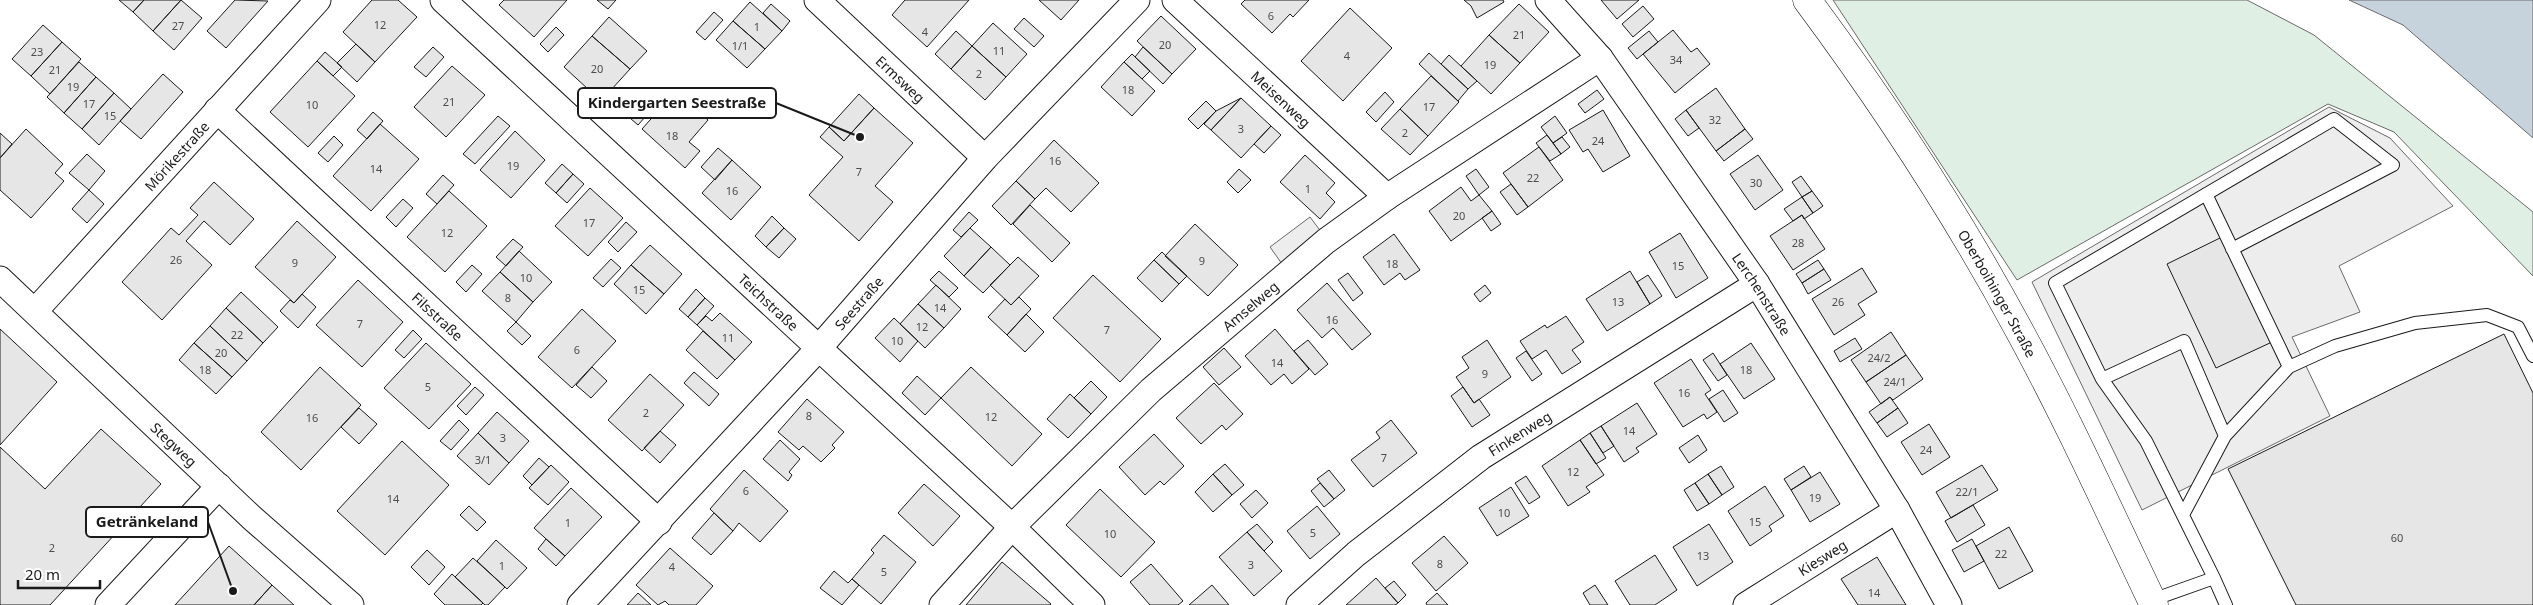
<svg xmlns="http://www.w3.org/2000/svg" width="2533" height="605" viewBox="0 0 2533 605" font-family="'Noto Sans',sans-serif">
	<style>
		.green { fill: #e0efe3; stroke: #6a6a6a }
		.parking { fill: #ededed; stroke: #6a6a6a }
		.water { fill: #c6d2dc; stroke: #6a6a6a }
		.building { fill: #e6e6e6; stroke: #1a1a1a }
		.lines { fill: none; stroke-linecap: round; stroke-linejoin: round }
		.service-casing { stroke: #1a1a1a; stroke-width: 14 }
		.minor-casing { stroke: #1a1a1a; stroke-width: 27 }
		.secondary-casing { stroke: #1a1a1a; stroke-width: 29 }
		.service { stroke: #fff; stroke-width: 12 }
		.minor { stroke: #fff; stroke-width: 25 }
		.secondary { stroke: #fff; stroke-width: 28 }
		.labels { text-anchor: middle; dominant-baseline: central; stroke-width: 4; stroke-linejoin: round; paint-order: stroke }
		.number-label { font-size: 11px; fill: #4d4d4d }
		.street-label { font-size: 14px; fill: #1a1a1a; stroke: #fff }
		.leader { fill: none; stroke: #1a1a1a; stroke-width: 2 }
		.callout-dot { fill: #1a1a1a; stroke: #fff; stroke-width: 2 }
		.callout { fill: #fff; stroke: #1a1a1a; stroke-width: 2 }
		.callout-label { font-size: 15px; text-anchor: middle; font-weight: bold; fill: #1a1a1a }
	</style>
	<rect width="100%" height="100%" fill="#fff"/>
	<!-- green -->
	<path class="green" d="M 1833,0 L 2247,0 L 2314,35 L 2533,212 L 2533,276 L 2394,132 L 2328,104 L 2017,280 Z"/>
	<!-- parking -->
	<path class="parking" d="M 2329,107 L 2390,138 L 2453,206 L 2339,266 L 2360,312 L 2292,337 L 2330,416 L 2142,510 L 2032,282 Z
		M 1310,217 L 1322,233 L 1282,264 L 1270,247 Z"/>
	<!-- water -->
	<path class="water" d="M 2349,0 L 2533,0 L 2533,138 L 2403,25 Z"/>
	<!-- building -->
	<path class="building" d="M 119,0 L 144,0 L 133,12 Z
		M 144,0 L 181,0 L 153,31 L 133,12 Z
		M 181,0 L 202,18 L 174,50 L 153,31 Z
		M 235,0 L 268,1 L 226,48 L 207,31 Z
		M 372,0 L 398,0 L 417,17 L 375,62 L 343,32 Z
		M 504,0 L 567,0 L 534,37 L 499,5 Z
		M 597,0 L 616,0 L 608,9 Z
		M 905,0 L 969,0 L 927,47 L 892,15 Z
		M 1039,0 L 1079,0 L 1061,20 Z
		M 1245,0 L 1309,0 L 1293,17 L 1290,14 L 1272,33 L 1241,4 Z
		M 1464,0 L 1503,0 L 1504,2 L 1477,18 L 1471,6 Z
		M 1601,0 L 1639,0 L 1617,19 Z
		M 750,2 L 782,31 L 765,49 L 733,21 Z
		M 771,4 L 790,21 L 782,31 L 763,13 Z
		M 1519,4 L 1549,32 L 1520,63 L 1489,35 Z
		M 1643,6 L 1654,19 L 1633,37 L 1622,24 Z
		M 1350,8 L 1392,48 L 1343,101 L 1301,61 Z
		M 714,12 L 723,20 L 705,40 L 696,32 Z
		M 1161,16 L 1196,49 L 1172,74 L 1137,41 Z
		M 609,17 L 647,51 L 630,69 L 592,36 Z
		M 1024,18 L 1044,36 L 1034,47 L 1014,29 Z
		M 733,21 L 765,49 L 747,68 L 716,40 Z
		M 993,23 L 1027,54 L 1006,77 L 972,46 Z
		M 43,25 L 62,42 L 31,76 L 12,59 Z
		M 556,27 L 564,35 L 548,52 L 540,44 Z
		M 1673,30 L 1691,52 L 1697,48 L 1710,64 L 1675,93 L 1643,54 Z
		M 956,31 L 972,46 L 951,69 L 935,54 Z
		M 1649,31 L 1658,42 L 1637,59 L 1628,48 Z
		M 1489,35 L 1520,63 L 1491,94 L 1461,66 Z
		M 592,36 L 630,69 L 601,101 L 564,67 Z
		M 62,42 L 81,59 L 50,94 L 31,76 Z
		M 356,44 L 375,62 L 357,82 L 337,63 Z
		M 972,46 L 1006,77 L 985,100 L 951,69 Z
		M 433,47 L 444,57 L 426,77 L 414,67 Z
		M 1143,47 L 1172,74 L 1163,84 L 1135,57 Z
		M 325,52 L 342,67 L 333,76 L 317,61 Z
		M 1429,53 L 1468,89 L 1458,101 L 1419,64 Z
		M 1132,54 L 1150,71 L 1142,79 L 1124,62 Z
		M 1449,55 L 1477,81 L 1468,89 L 1441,64 Z
		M 317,61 L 355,96 L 308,147 L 270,112 Z
		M 79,62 L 96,77 L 64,113 L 47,97 Z
		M 1124,62 L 1155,91 L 1132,116 L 1101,87 Z
		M 452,66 L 485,95 L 446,137 L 414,107 Z
		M 163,74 L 183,92 L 141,139 L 120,121 Z
		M 1431,76 L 1459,102 L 1428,136 L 1400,109 Z
		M 96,77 L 114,93 L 82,129 L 64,113 Z
		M 1716,88 L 1745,129 L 1716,151 L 1686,110 Z
		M 1597,90 L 1604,99 L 1585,113 L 1578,104 Z
		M 676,91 L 708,120 L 689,142 L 700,151 L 685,168 L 642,129 Z
		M 641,92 L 655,106 L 638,125 L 623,112 Z
		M 1385,92 L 1394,102 L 1376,122 L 1366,112 Z
		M 114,93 L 131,109 L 99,145 L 82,129 Z
		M 859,94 L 874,108 L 844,141 L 829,127 Z
		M 1241,98 L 1211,130 L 1204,124 L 1216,111 Z
		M 1241,98 L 1271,126 L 1241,158 L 1211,130 Z
		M 1206,101 L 1216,111 L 1198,129 L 1188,119 Z
		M 874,108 L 913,143 L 875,186 L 893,202 L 859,241 L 809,195 L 843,157 L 820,137 L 829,127 L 844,141 Z
		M 1400,109 L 1428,136 L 1410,155 L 1381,129 Z
		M 1603,110 L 1630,156 L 1603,172 L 1588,149 L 1583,152 L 1569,130 Z
		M 1686,110 L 1699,128 L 1688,136 L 1675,119 Z
		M 373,112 L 383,121 L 367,139 L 357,130 Z
		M 498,116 L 510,126 L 475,164 L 463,154 Z
		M 1555,116 L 1567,133 L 1553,143 L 1541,127 Z
		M 380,124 L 419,159 L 371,211 L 333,176 Z
		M 1271,126 L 1281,135 L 1264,153 L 1254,144 Z
		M 26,129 L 63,164 L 55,173 L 64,181 L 31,218 L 0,190 L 0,158 Z
		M 1745,129 L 1753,139 L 1724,161 L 1716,151 Z
		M 515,131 L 545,160 L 511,198 L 480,170 Z
		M 0,133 L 12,144 L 0,158 Z
		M 1547,135 L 1561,154 L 1550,161 L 1536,143 Z
		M 334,136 L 343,145 L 328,162 L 318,153 Z
		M 1562,137 L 1570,147 L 1561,154 L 1553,143 Z
		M 1054,140 L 1099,183 L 1071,212 L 1046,188 L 1035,199 L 1016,181 Z
		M 1539,147 L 1563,180 L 1528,207 L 1503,173 Z
		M 718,148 L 732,160 L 715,180 L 701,167 Z
		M 87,154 L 105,171 L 89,190 L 69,173 Z
		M 1305,155 L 1335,183 L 1326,193 L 1335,202 L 1320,219 L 1280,182 Z
		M 1758,155 L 1783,190 L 1755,210 L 1730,174 Z
		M 732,160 L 761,187 L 731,220 L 702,193 Z
		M 562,164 L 573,174 L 556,193 L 545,183 Z
		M 1239,169 L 1251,180 L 1238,193 L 1227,182 Z
		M 1476,169 L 1489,187 L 1479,195 L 1466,176 Z
		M 573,174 L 584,184 L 567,203 L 556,193 Z
		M 443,175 L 454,185 L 437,204 L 426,194 Z
		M 1801,176 L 1812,191 L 1802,197 L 1792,182 Z
		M 1016,181 L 1035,199 L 1011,225 L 992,206 Z
		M 214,182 L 254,219 L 230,245 L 204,221 L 186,241 L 212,265 L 162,320 L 122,282 L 171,228 L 179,235 L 198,215 L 190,208 Z
		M 1511,184 L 1528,207 L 1517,215 L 1500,192 Z
		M 1461,187 L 1471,201 L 1479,195 L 1492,211 L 1451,241 L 1429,211 Z
		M 590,188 L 623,218 L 588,256 L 555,226 Z
		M 89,190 L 104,204 L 87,223 L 72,209 Z
		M 449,191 L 487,226 L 445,272 L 407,237 Z
		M 1812,191 L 1823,206 L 1813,213 L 1802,197 Z
		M 1802,197 L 1813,213 L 1804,219 L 1802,215 L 1793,221 L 1784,209 Z
		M 403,199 L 413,208 L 396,227 L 386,217 Z
		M 1030,205 L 1070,243 L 1052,262 L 1013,224 Z
		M 1492,211 L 1501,224 L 1491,231 L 1482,218 Z
		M 969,212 L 978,220 L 961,237 L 953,230 Z
		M 1802,215 L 1825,249 L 1793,270 L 1770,236 Z
		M 772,216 L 784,228 L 766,247 L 755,236 Z
		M 297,221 L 336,257 L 294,303 L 255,267 Z
		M 626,222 L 637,232 L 618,252 L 608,242 Z
		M 1195,224 L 1238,265 L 1208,296 L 1165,256 Z
		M 784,228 L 796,239 L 779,258 L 766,247 Z
		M 970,228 L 991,247 L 964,276 L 944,256 Z
		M 1680,233 L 1708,278 L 1676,298 L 1649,252 Z
		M 1394,234 L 1420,270 L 1405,280 L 1400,273 L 1384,285 L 1363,257 Z
		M 2222,237 L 2272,342 L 2216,368 L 2167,264 Z
		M 513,239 L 523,247 L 506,266 L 496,257 Z
		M 650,245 L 682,274 L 664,294 L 631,265 Z
		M 991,247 L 1010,265 L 983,293 L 964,276 Z
		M 519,251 L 552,282 L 533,302 L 500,272 Z
		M 1162,252 L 1187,276 L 1179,284 L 1154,260 Z
		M 1018,257 L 1039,276 L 1011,305 L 990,285 Z
		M 611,259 L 621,268 L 603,287 L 593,278 Z
		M 1154,260 L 1179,284 L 1162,302 L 1137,278 Z
		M 1818,260 L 1824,269 L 1802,283 L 1796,274 Z
		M 472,265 L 482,274 L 466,292 L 456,282 Z
		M 631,265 L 664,294 L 646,314 L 614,284 Z
		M 1862,268 L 1877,292 L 1858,304 L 1865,315 L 1834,335 L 1812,299 Z
		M 1824,269 L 1831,280 L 1808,294 L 1802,283 Z
		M 939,271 L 958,288 L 949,297 L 930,280 Z
		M 1630,271 L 1650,304 L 1607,331 L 1586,299 Z
		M 500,272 L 533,302 L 516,322 L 482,291 Z
		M 1348,273 L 1363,293 L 1353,301 L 1338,280 Z
		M 1093,275 L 1161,339 L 1120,382 L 1053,318 Z
		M 1648,275 L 1662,296 L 1650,304 L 1637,282 Z
		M 358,280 L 403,322 L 362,367 L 316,325 Z
		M 1327,283 L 1371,334 L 1352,350 L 1333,328 L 1322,338 L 1297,310 Z
		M 936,285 L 961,309 L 944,328 L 918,304 Z
		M 1485,285 L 1491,293 L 1480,302 L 1474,294 Z
		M 696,289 L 705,298 L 688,317 L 679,309 Z
		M 241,292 L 278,327 L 263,343 L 226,308 Z
		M 302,294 L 316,307 L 298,328 L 280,311 L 290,300 L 294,303 Z
		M 1019,297 L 1031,309 L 1007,335 L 988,317 L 1005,299 L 1011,305 Z
		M 705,298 L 714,306 L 697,325 L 688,317 Z
		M 918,304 L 944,328 L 925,348 L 900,324 Z
		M 226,308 L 263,343 L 247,361 L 210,326 Z
		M 582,309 L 616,341 L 572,388 L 538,357 Z
		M 720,313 L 752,342 L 735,360 L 697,325 L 706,316 L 712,321 Z
		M 1026,314 L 1044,332 L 1025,352 L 1007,335 Z
		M 1566,316 L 1584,342 L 1572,350 L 1581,362 L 1562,374 L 1546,350 L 1532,359 L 1520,341 L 1545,325 L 1547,328 Z
		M 894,318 L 918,341 L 900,362 L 875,338 Z
		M 516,322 L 531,336 L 522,345 L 507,331 Z
		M 210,326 L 247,361 L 232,377 L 194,343 Z
		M 0,329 L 57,382 L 0,445 Z
		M 1275,329 L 1309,369 L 1292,384 L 1284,374 L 1271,385 L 1245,356 Z
		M 413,330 L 422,339 L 404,358 L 395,350 Z
		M 703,331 L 735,360 L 717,379 L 686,350 Z
		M 1891,332 L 1906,355 L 1866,382 L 1851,360 Z
		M 2504,334 L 2533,393 L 2533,605 L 2296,605 L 2228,469 Z
		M 1855,338 L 1862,349 L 1840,362 L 1834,351 Z
		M 1308,340 L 1328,364 L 1315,375 L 1294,351 Z
		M 1487,340 L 1511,377 L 1474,403 L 1456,377 L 1469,368 L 1462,357 Z
		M 194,343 L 232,377 L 216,394 L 179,360 Z
		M 426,343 L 471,384 L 429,429 L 384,388 Z
		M 1751,343 L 1775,379 L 1744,399 L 1720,364 Z
		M 1224,348 L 1241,367 L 1219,385 L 1203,367 Z
		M 1526,351 L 1542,374 L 1532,381 L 1516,358 Z
		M 1713,353 L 1727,375 L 1718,381 L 1703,360 Z
		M 1906,355 L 1923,379 L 1893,400 L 1890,397 L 1881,404 L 1866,382 Z
		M 1691,359 L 1711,390 L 1705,394 L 1717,412 L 1707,419 L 1704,414 L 1683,427 L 1654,383 Z
		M 320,367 L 361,405 L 301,470 L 261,432 Z
		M 592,367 L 607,381 L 591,398 L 576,385 Z
		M 971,367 L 1042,434 L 1012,466 L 941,398 Z
		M 694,372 L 719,394 L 709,406 L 684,383 Z
		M 650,374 L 684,405 L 642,451 L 608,420 Z
		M 917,376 L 941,398 L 925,415 L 902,393 Z
		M 1091,381 L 1107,397 L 1091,414 L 1074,398 Z
		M 1214,383 L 1243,414 L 1226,430 L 1222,425 L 1201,444 L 1176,418 Z
		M 475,387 L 484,395 L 466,415 L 457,406 Z
		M 1463,387 L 1474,403 L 1479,399 L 1490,415 L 1472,427 L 1451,396 Z
		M 1723,390 L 1738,413 L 1724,422 L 1709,399 Z
		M 1070,394 L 1091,414 L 1068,438 L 1047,419 Z
		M 1890,397 L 1898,408 L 1877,423 L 1869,412 Z
		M 807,399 L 844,432 L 832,445 L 835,448 L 821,462 L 803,446 L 799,450 L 778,432 Z
		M 1637,403 L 1657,434 L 1636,448 L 1639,452 L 1624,462 L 1601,426 Z
		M 359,408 L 377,424 L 359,444 L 341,427 Z
		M 1898,408 L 1908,423 L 1887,437 L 1877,423 Z
		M 497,412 L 529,441 L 509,463 L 478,433 Z
		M 459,420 L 469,430 L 451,450 L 440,441 Z
		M 1391,420 L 1417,453 L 1373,487 L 1351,460 L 1380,438 L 1376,432 Z
		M 1929,424 L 1950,457 L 1922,475 L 1901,442 Z
		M 1601,426 L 1614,446 L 1603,453 L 1590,433 Z
		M 101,429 L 161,484 L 50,605 L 0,605 L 0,447 L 45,489 Z
		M 660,431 L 676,445 L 660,463 L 644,448 Z
		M 478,433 L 509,463 L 489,485 L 457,456 Z
		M 1590,433 L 1606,458 L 1596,464 L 1580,440 Z
		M 1154,434 L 1184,466 L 1164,485 L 1160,481 L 1145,495 L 1119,467 Z
		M 1698,435 L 1707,450 L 1689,463 L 1679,448 Z
		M 780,440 L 800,459 L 789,472 L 792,475 L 788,481 L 763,459 Z
		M 1580,440 L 1604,475 L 1586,487 L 1590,492 L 1568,506 L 1542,466 Z
		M 402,441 L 449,485 L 385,555 L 337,511 Z
		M 539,458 L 549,467 L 532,485 L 523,476 Z
		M 1225,464 L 1244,485 L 1232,495 L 1213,474 Z
		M 551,465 L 569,482 L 548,505 L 529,488 Z
		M 1982,465 L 1998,490 L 1951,518 L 1936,492 Z
		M 1721,466 L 1734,487 L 1722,495 L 1708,474 Z
		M 1804,466 L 1811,477 L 1791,490 L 1784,479 Z
		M 744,470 L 788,511 L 760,542 L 739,523 L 733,531 L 710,509 Z
		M 1329,470 L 1345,490 L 1334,499 L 1317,479 Z
		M 1820,472 L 1840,504 L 1810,522 L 1791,490 Z
		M 1213,474 L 1232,495 L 1213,512 L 1195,492 Z
		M 1708,474 L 1722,495 L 1709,504 L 1695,483 Z
		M 1526,476 L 1540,497 L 1529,504 L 1515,483 Z
		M 1320,483 L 1334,499 L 1324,507 L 1311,491 Z
		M 1695,483 L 1709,504 L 1697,511 L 1684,490 Z
		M 924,484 L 960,516 L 933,546 L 898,513 Z
		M 1765,486 L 1784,516 L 1769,526 L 1772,531 L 1750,546 L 1728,511 Z
		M 1511,487 L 1529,516 L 1497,536 L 1479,508 Z
		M 571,488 L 602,517 L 565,556 L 534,528 Z
		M 1100,489 L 1155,542 L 1121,577 L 1066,525 Z
		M 1256,490 L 1268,503 L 1252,518 L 1240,504 Z
		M 1973,505 L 1985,525 L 1957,542 L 1945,521 Z
		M 469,506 L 486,522 L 477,531 L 460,515 Z
		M 1317,506 L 1340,534 L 1310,559 L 1287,531 Z
		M 714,513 L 733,531 L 711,555 L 692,538 Z
		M 1257,524 L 1273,542 L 1264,551 L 1247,532 Z
		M 1709,524 L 1733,562 L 1697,586 L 1673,547 Z
		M 2009,527 L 2033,571 L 1999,589 L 1976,546 Z
		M 1247,532 L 1282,571 L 1254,596 L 1219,557 Z
		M 884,535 L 916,562 L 881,604 L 852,579 L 874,553 L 871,550 Z
		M 1444,536 L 1468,563 L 1436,591 L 1412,563 Z
		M 546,539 L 565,556 L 556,566 L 538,549 Z
		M 1972,539 L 1984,561 L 1964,572 L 1952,550 Z
		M 496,540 L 527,568 L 507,589 L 477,561 Z
		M 229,546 L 272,585 L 254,605 L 175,605 Z
		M 670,548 L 713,586 L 696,605 L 669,605 L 665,601 L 658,605 L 636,585 Z
		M 427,550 L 445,567 L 429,585 L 411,567 Z
		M 1655,555 L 1677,590 L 1655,605 L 1630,605 L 1615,581 Z
		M 1877,557 L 1906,605 L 1858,605 L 1841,579 Z
		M 473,558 L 505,587 L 488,605 L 485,605 L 455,577 Z
		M 1002,562 L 1051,604 L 1050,605 L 966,605 Z
		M 1151,564 L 1183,601 L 1178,605 L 1150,605 L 1130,582 Z
		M 834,571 L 848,583 L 852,579 L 859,585 L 842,605 L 820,588 Z
		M 452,574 L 483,603 L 481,605 L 445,605 L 434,594 Z
		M 1376,578 L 1398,603 L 1395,605 L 1346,605 Z
		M 1394,581 L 1406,595 L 1398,603 L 1385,588 Z
		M 272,585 L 294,605 L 254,605 Z
		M 1212,585 L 1229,605 L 1189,605 Z
		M 1595,585 L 1608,605 L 1590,605 L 1583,593 Z
		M 638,593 L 651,605 L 627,605 Z
		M 1437,593 L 1448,605 L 1427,605 L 1426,603 Z"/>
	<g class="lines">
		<defs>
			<path id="service" d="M 2206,194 L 2289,367
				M 2102,379 L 2184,341 L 2225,436
				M 2184,513 L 2225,436 L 2289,367 L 2335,346 L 2415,323 L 2487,315 L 2518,327 L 2533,356
				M 2214,578 L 2226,605
				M 2152,600 L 2214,578 L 2146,441 L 2102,379 L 2055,283 L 2334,119 L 2393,165 L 2232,249"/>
			<g id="minor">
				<path id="s1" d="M 443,0 L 1012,527 L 1092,605"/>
				<path id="s2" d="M 817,0 L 985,158"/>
				<path id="s3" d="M 1175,0 L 1387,197"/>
				<path id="s4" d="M 1548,0 L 1600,58 L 1757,284 L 1897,510 L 1949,605"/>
				<path id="s5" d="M 217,110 L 659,522"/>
				<path id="s6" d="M 0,279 L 251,517 L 351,605"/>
				<path id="s7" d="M 35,311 L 318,0"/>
				<path d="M 108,605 L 219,486"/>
				<path id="s8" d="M 580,605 L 818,349 L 985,158 L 1137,0"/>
				<path id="s9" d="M 942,605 L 1012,527 L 1151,390 L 1326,241 L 1387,197 L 1600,58"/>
				<path id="s10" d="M 1299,605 L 1356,554 L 1481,457 L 1757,284"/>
				<path id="s11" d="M 1746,605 L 1897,510"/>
			</g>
			<g id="secondary">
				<path id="s12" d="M 1807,0 C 1885,105 1957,215 2019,330 C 2068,420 2110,513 2154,605"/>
			</g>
		</defs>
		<!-- service casing -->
		<use href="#service" class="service-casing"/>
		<!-- minor casing -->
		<use href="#minor" class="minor-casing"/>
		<!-- secondary casing -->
		<use href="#secondary" class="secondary-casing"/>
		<!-- service -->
		<use href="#service" class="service"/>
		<!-- minor -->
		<use href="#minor" class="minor"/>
		<!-- secondary -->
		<use href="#secondary" class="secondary"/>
	</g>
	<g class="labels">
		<!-- number labels -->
		<g class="number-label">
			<text x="1271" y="15">6</text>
			<text x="380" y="24">12</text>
			<text x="178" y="25">27</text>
			<text x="757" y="26">1</text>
			<text x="925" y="31">4</text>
			<text x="1519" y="34">21</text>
			<text x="1165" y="44">20</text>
			<text x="740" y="45">1/1</text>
			<text x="999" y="50">11</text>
			<text x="37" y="51">23</text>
			<text x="1347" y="55">4</text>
			<text x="1676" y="59">34</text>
			<text x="1490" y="64">19</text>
			<text x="597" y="68">20</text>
			<text x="55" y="69">21</text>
			<text x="979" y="73">2</text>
			<text x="73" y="86">19</text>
			<text x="1128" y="89">18</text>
			<text x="449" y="101">21</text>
			<text x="89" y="103">17</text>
			<text x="312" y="104">10</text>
			<text x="1429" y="106">17</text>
			<text x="110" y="115">15</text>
			<text x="1715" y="119">32</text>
			<text x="1241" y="128">3</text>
			<text x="1405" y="132">2</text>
			<text x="672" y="135">18</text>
			<text x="1598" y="140">24</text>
			<text x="1055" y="160">16</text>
			<text x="513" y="165">19</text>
			<text x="376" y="168">14</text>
			<text x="859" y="171">7</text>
			<text x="1533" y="177">22</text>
			<text x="1756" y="182">30</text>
			<text x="1308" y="188">1</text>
			<text x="732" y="190">16</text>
			<text x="1459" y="215">20</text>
			<text x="589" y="222">17</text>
			<text x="447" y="232">12</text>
			<text x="1798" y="242">28</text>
			<text x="176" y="259">26</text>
			<text x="1202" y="260">9</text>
			<text x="295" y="262">9</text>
			<text x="1392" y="263">18</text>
			<text x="1678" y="265">15</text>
			<text x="526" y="277">10</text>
			<text x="639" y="289">15</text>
			<text x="508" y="297">8</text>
			<text x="1618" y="301">13</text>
			<text x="1838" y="301">26</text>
			<text x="940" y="307">14</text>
			<text x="1332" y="319">16</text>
			<text x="360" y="323">7</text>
			<text x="922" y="326">12</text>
			<text x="1107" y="329">7</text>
			<text x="237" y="334">22</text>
			<text x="728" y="337">11</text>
			<text x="897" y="340">10</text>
			<text x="577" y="349">6</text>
			<text x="221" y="352">20</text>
			<text x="1879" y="357">24/2</text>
			<text x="1277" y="362">14</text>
			<text x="205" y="369">18</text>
			<text x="1746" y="369">18</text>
			<text x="1485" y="373">9</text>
			<text x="1895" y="381">24/1</text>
			<text x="428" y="386">5</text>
			<text x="1684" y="392">16</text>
			<text x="646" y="412">2</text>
			<text x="809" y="415">8</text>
			<text x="991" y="416">12</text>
			<text x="312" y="417">16</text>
			<text x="1629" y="430">14</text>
			<text x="503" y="437">3</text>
			<text x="1926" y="449">24</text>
			<text x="1384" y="457">7</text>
			<text x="483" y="459">3/1</text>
			<text x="1573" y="471">12</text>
			<text x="746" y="490">6</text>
			<text x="1967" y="491">22/1</text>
			<text x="1815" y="497">19</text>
			<text x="393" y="498">14</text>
			<text x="1504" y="512">10</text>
			<text x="1755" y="521">15</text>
			<text x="568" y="522">1</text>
			<text x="1313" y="532">5</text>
			<text x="1110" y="533">10</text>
			<text x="2397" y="537">60</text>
			<text x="52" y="547">2</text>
			<text x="2001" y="553">22</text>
			<text x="1703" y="555">13</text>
			<text x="1440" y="563">8</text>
			<text x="1251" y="564">3</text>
			<text x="502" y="565">1</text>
			<text x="672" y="566">4</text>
			<text x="884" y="571">5</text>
			<text x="1874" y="592">14</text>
		</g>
		<!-- street labels -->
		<g class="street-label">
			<text stroke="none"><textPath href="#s2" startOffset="115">Ermsweg</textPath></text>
			<text stroke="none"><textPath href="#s3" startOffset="145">Meisenweg</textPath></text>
			<text stroke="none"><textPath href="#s7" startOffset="210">Mörikestraße</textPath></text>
			<text stroke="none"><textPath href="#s12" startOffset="350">Oberboihinger Straße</textPath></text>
			<text stroke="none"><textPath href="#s4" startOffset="364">Lerchenstraße</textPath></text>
			<text stroke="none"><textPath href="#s1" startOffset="444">Teichstraße</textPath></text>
			<text stroke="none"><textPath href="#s8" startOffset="411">Seestraße</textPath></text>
			<text stroke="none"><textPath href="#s9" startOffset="430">Amselweg</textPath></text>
			<text stroke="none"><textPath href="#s5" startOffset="302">Filsstraße</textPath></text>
			<text stroke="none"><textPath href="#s10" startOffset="280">Finkenweg</textPath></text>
			<text stroke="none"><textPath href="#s6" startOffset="240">Stegweg</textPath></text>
			<text stroke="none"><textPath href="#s11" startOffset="90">Kiesweg</textPath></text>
		</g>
	</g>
	<!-- callouts -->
	<path class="leader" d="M860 137L776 103M233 591L208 522"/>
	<g class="callout-dot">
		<circle cx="860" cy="137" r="5"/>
		<circle cx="233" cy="591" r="5"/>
	</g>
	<g class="callout">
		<rect x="578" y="88" width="198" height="30" rx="5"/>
		<rect x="86" y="507" width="122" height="30" rx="5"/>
	</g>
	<g class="callout-label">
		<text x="677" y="108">Kindergarten Seestraße</text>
		<text x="147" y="527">Getränkeland</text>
	</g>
	<!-- scale -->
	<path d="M18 580v8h82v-8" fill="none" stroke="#1a1a1a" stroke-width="2.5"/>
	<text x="25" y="580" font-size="15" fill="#1a1a1a" stroke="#ffffff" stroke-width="4" paint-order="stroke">20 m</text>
</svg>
